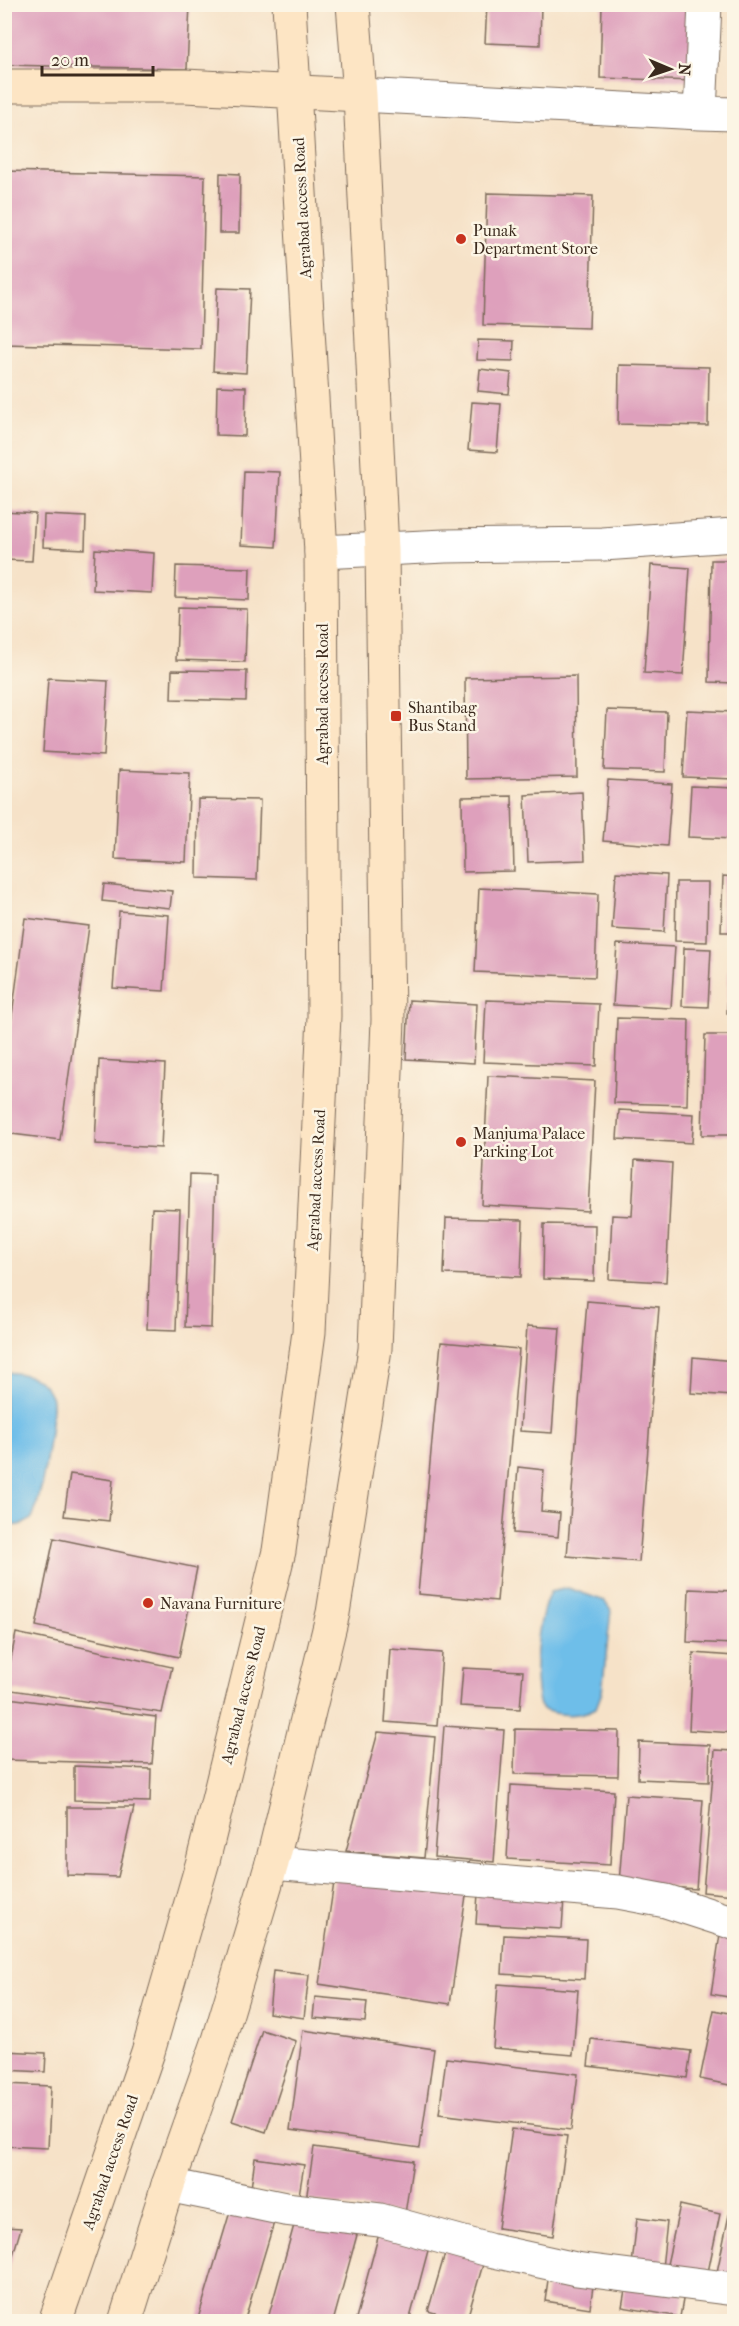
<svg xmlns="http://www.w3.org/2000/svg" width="739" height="2326" viewBox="0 0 739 2326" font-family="'IM FELL French Canon',serif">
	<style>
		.water { fill: #6ebee9; stroke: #547484; stroke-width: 1.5 }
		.building { fill: #dea0bc }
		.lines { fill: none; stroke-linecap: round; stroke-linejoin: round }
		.street-casing { stroke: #7c6a5a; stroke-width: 35 }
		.secondary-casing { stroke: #7c6a5a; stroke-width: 35 }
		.street { stroke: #fff; stroke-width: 33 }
		.secondary { stroke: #fde5c4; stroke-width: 33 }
		.poi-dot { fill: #c8321e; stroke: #fcf5e5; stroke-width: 2 }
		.labels { text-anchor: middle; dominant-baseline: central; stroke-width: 5; stroke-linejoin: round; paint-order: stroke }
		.street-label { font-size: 16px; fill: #3b2a1e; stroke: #fcf5e5 }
		.poi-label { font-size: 16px; fill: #3b2a1e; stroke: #fcf5e5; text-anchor: start }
	</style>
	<rect width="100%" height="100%" fill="#fcf5e5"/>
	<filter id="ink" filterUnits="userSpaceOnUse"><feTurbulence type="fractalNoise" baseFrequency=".0167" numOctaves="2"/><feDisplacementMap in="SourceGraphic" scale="12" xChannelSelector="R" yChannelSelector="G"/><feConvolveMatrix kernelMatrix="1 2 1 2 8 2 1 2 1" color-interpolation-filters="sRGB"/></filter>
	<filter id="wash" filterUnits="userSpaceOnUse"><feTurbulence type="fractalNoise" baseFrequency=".008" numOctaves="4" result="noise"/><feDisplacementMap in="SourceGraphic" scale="24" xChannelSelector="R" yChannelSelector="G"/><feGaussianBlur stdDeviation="1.35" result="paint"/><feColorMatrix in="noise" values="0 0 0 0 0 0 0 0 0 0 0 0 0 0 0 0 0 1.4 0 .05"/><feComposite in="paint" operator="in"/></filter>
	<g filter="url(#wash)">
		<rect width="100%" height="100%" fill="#f6e2c8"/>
		<!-- water -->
		<path class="water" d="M 4,1372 C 23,1373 43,1376 51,1396 C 56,1409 40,1509 31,1519 C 23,1526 14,1526 5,1525 Z
			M 568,1588 L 605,1601 L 611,1610 L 602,1692 L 596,1708 C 578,1718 560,1716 541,1709 C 531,1680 537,1620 550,1592 Z"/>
		<g id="blocks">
			<!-- building -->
			<path class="building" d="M 5,4 L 190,4 L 187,69 L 4,65 Z
				M 487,4 L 541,4 L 540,45 L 485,43 Z
				M 602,4 L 699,4 L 696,81 L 600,78 Z
				M 4,171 L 205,176 L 201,349 L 4,344 Z
				M 220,173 L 240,174 L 239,233 L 219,233 Z
				M 487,193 L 593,196 L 589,328 L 483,325 Z
				M 217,288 L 250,289 L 246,373 L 213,371 Z
				M 478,340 L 514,341 L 513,361 L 477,360 Z
				M 619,365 L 709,367 L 708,426 L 618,424 Z
				M 480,369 L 511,373 L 509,394 L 478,391 Z
				M 217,386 L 246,387 L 245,436 L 216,435 Z
				M 472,402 L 501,404 L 497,452 L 468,450 Z
				M 244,471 L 280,472 L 276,547 L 241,545 Z
				M 4,511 L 35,513 L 32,561 L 4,560 Z
				M 44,515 L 86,517 L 85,549 L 43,547 Z
				M 95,549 L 154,553 L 152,593 L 93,590 Z
				M 711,560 L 734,560 L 734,683 L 709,682 Z
				M 651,565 L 690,568 L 683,675 L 644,673 Z
				M 176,566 L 250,568 L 249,600 L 175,597 Z
				M 178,607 L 247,609 L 245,662 L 176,660 Z
				M 172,670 L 247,671 L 246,701 L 171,699 Z
				M 576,676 L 577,777 L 466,779 L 465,678 Z
				M 48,678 L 108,681 L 104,756 L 43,752 Z
				M 607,710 L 667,712 L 665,772 L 604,770 Z
				M 687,710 L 734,712 L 734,779 L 683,777 Z
				M 119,770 L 190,773 L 186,862 L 115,859 Z
				M 608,780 L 672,784 L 667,846 L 603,841 Z
				M 691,786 L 734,788 L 734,839 L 688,837 Z
				M 582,792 L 585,860 L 528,862 L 525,795 Z
				M 512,796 L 514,871 L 463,872 L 462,797 Z
				M 198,799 L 260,800 L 257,880 L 197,878 Z
				M 616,872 L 667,875 L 664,932 L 612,929 Z
				M 723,876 L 734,877 L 734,932 L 721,932 Z
				M 676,882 L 708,882 L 707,942 L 675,941 Z
				M 104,884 L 172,891 L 170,908 L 102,901 Z
				M 479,888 L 598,894 L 595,977 L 475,972 Z
				M 119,911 L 169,915 L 164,991 L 113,988 Z
				M 25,918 L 89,926 L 60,1140 L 4,1133 L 4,1075 Z
				M 617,944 L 675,947 L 671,1008 L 613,1005 Z
				M 684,948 L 711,949 L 708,1007 L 682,1006 Z
				M 730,948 L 734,948 L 734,1013 L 727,1013 Z
				M 409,1000 L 477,1004 L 474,1063 L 406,1059 Z
				M 486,1000 L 599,1004 L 596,1066 L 483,1062 Z
				M 617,1018 L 689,1020 L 687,1105 L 614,1103 Z
				M 705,1035 L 734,1035 L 734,1135 L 702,1135 Z
				M 99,1060 L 165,1064 L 161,1148 L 95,1144 Z
				M 488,1076 L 595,1081 L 588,1211 L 482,1205 Z
				M 619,1110 L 694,1114 L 692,1143 L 617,1139 Z
				M 635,1160 L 672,1163 L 666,1282 L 609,1279 L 612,1215 L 632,1216 Z
				M 190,1174 L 215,1175 L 211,1328 L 185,1327 Z
				M 152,1208 L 180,1209 L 176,1330 L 147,1329 Z
				M 446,1218 L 523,1220 L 521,1277 L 444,1274 Z
				M 544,1224 L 595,1225 L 594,1281 L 543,1279 Z
				M 587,1301 L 659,1307 L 639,1562 L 567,1556 Z
				M 527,1326 L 560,1328 L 552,1433 L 520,1431 Z
				M 441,1342 L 519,1349 L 497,1601 L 418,1594 Z
				M 693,1357 L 734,1361 L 732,1396 L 691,1393 Z
				M 518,1467 L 544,1470 L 541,1511 L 560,1513 L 558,1537 L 513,1533 Z
				M 70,1474 L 113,1480 L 109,1521 L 64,1516 Z
				M 54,1538 L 197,1568 L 179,1657 L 36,1626 Z
				M 689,1589 L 734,1591 L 734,1644 L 687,1642 Z
				M 16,1633 L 172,1667 L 162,1713 L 5,1689 Z
				M 390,1649 L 442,1653 L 437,1726 L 385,1722 Z
				M 693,1653 L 734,1656 L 734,1733 L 689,1730 Z
				M 463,1668 L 523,1671 L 520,1709 L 460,1706 Z
				M 8,1698 L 156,1717 L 152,1764 L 4,1760 Z
				M 444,1726 L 504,1730 L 494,1862 L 434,1857 Z
				M 515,1729 L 619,1731 L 618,1776 L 514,1774 Z
				M 378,1732 L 435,1737 L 424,1858 L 346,1851 Z
				M 639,1742 L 710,1745 L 709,1782 L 638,1779 Z
				M 715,1750 L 734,1751 L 734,1895 L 703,1892 Z
				M 74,1766 L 151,1769 L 150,1802 L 74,1800 Z
				M 511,1785 L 614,1791 L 610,1865 L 507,1859 Z
				M 626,1795 L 703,1800 L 696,1889 L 619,1883 Z
				M 67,1807 L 134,1807 L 118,1877 L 67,1875 Z
				M 336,1869 L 467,1889 L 450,2004 L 319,1984 Z
				M 478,1893 L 564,1898 L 562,1929 L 476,1924 Z
				M 720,1934 L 734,1936 L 734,1998 L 711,1994 Z
				M 504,1935 L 586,1939 L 584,1979 L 502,1974 Z
				M 273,1971 L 309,1975 L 304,2018 L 269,2013 Z
				M 498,1984 L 578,1990 L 573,2055 L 493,2048 Z
				M 315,1997 L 367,2002 L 365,2022 L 313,2018 Z
				M 714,2010 L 734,2014 L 734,2086 L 700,2079 Z
				M 262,2030 L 296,2041 L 266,2132 L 232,2121 Z
				M 303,2030 L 434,2049 L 420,2148 L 290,2130 Z
				M 591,2039 L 691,2051 L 687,2078 L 588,2066 Z
				M 4,2051 L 46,2053 L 45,2072 L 4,2070 Z
				M 446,2058 L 578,2074 L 571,2130 L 439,2114 Z
				M 4,2084 L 51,2086 L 48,2148 L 4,2146 Z
				M 512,2129 L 567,2136 L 553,2236 L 498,2228 Z
				M 314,2147 L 413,2161 L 405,2214 L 306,2200 Z
				M 255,2158 L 304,2165 L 299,2195 L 251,2188 Z
				M 232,2205 L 275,2219 L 244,2322 L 197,2322 Z
				M 680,2205 L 720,2214 L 707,2277 L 666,2269 Z
				M 729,2215 L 734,2217 L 734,2276 L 717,2272 Z
				M 296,2218 L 357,2235 L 333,2322 L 267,2322 Z
				M 637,2218 L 667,2222 L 662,2268 L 632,2265 Z
				M 4,2227 L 21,2228 L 5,2282 L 4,2282 Z
				M 380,2230 L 430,2243 L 409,2322 L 355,2322 Z
				M 446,2250 L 484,2261 L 466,2322 L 428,2311 Z
				M 549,2273 L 594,2279 L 590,2308 L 545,2301 Z
				M 626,2284 L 684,2294 L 680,2317 L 622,2307 Z
				M 607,2315 L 635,2318 L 634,2322 L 607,2322 Z"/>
		</g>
	</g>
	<g filter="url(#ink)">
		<use href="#blocks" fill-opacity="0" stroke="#7c6a5a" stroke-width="1.5"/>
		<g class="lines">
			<defs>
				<path id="street" d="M 360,95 L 700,113 L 705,4
					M 700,113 L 734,114
					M 321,552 L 445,546 L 603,544 L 734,535
					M 272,1863 L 618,1892 L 666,1901 L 734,1923
					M 168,2185 L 285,2209 L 380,2220 L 489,2250 L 576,2269 L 734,2289"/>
				<path id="secondary" d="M 4,86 L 185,86 L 360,95
					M 55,2322 L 148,2052 L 203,1861 L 279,1551 L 309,1332 L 324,1016 L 321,552 L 289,4
					M 125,2322 L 168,2185 L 219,2040 L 272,1863 L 333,1613 L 375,1349 L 388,1020 L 382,550 L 360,95 L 353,4"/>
			</defs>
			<!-- street casing -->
			<use href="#street" class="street-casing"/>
			<!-- secondary casing -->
			<use href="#secondary" class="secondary-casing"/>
			<!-- street -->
			<use href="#street" class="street"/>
			<!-- secondary -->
			<use href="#secondary" class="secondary"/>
		</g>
	</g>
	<!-- markers -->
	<g class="poi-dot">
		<circle cx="461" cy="239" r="6"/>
		<rect x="390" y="710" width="12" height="12" rx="3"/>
		<circle cx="461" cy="1142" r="6"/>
		<circle cx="148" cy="1603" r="6"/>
	</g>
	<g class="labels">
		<!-- street labels -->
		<g class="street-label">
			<text transform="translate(302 208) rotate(-93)">Agrabad access Road</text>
			<text transform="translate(322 694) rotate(-90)">Agrabad access Road</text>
			<text transform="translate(316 1180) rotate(-87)">Agrabad access Road</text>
			<text transform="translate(243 1695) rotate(-76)">Agrabad access Road</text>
			<text transform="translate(110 2162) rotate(-71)">Agrabad access Road</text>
		</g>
		<!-- poi labels -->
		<g class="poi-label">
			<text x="473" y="230">Punak<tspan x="473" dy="18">Department Store</tspan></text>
			<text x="408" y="707">Shantibag<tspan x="408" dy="18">Bus Stand</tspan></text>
			<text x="473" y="1133">Manjuma Palace<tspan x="473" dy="18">Parking Lot</tspan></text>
			<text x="160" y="1603">Navana Furniture</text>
		</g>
	</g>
	<!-- margin -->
	<rect width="739" height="2326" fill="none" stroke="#fcf5e5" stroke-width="24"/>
	<!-- north arrow -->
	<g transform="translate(670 69) rotate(92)" stroke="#fcf5e5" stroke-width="4.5" paint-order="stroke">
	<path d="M0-4.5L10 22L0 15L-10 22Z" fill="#3b2a1e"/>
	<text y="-9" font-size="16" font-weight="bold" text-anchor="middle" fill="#3b2a1e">N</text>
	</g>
	<!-- scale -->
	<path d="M42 66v9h111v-9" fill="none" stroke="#3b2a1e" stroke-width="3"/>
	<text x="51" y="66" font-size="18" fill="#3b2a1e" stroke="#fcf5e5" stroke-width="4.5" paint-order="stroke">20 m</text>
</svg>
